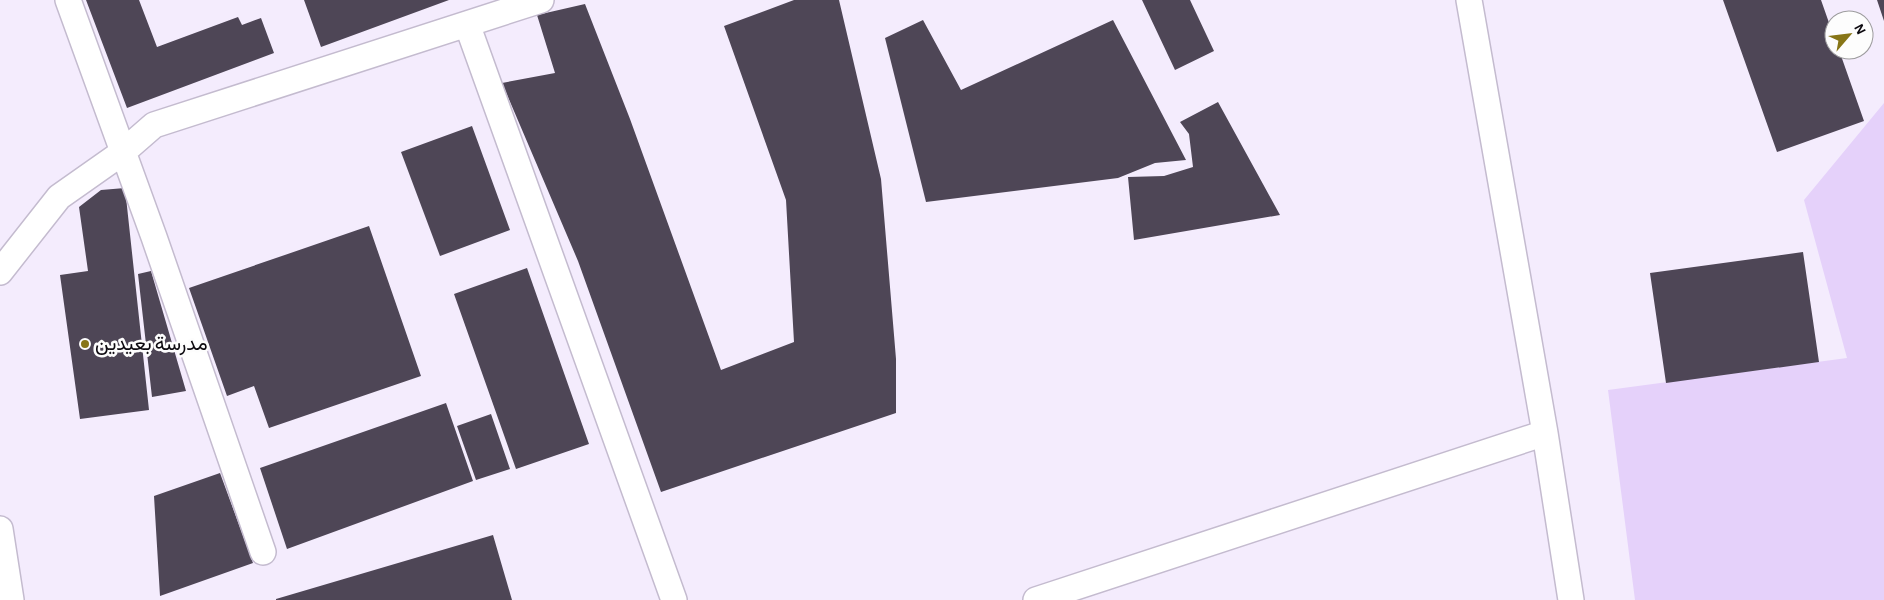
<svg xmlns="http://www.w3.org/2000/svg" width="1884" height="600" viewBox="0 0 1884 600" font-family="'Alegreya Sans',Vazirmatn,sans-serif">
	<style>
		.grass { fill: #e5d1fa }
		.building { fill: #4e4656 }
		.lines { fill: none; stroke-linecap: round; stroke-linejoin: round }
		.street-casing { stroke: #c4bbcf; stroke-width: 28 }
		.street { stroke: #fff; stroke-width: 25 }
		.poi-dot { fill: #877517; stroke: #fdfdfd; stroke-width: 2 }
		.labels { text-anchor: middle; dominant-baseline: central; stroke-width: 5; stroke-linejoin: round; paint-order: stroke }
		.poi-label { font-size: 20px; fill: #0d0a10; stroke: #fdfdfd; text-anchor: start }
	</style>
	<rect width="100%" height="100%" fill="#f4ecfd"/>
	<!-- grass -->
	<path class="grass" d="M 1884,103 L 1884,600 L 1635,600 L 1608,390 L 1847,358 L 1804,200 Z"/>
	<!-- building -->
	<path class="building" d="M 86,0 L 139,0 L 157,47 L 238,17 L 242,25 L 261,18 L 274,53 L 127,108 Z
		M 304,0 L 449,0 L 321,47 Z
		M 794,0 L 839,0 L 881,179 L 896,359 L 896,413 L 661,492 L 578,261 L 502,83 L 555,73 L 537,15 L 585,4 L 630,119 L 721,370 L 794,342 L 786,200 L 724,26 Z
		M 1142,0 L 1190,0 L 1214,51 L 1175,70 Z
		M 1723,0 L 1821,0 L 1834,37 L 1834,50 L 1839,50 L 1864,121 L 1777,152 Z
		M 1877,0 L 1884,0 L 1884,21 Z
		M 923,20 L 961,90 L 1113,20 L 1186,160 L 1155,163 L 1118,178 L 926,202 L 885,38 Z
		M 1218,102 L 1280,215 L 1134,240 L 1128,177 L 1164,176 L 1193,167 L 1189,134 L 1180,122 Z
		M 472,126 L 510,230 L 440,256 L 401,152 Z
		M 125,188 L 149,410 L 80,419 L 60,275 L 88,271 L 79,207 L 101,190 Z
		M 369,226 L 421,376 L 269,428 L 254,386 L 227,396 L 189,288 Z
		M 1803,252 L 1819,362 L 1666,383 L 1650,273 Z
		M 527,268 L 589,444 L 516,469 L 454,294 Z
		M 151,271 L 186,391 L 152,397 L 138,274 Z
		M 446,403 L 473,481 L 287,549 L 260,468 Z
		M 491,414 L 510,469 L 476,480 L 457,426 Z
		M 220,473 L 253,563 L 160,596 L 154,496 Z
		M 493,535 L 512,600 L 276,600 L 276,599 Z"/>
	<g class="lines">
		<defs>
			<path id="street" d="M 68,0 L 154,237 L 263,552
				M 1469,0 L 1545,433 L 1571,600
				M 467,24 L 674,600
				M 0,272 L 59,197 L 123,152 L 154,125 L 541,0
				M 0,529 L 11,600
				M 1036,600 L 1545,433"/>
		</defs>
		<!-- street casing -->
		<use href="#street" class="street-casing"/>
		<!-- street -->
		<use href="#street" class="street"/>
	</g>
	<!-- markers -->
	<circle class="poi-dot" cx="85" cy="344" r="5"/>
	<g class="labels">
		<!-- poi labels -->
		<g class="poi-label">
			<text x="95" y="344">مدرسة بعيدين</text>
		</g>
	</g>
	<!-- north arrow -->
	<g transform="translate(1849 35) rotate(62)"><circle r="24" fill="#fdfdfd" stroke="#9d9c9e"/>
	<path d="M0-4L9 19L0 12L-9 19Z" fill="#877517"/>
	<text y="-8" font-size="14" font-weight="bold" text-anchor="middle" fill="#0d0a10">N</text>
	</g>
</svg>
